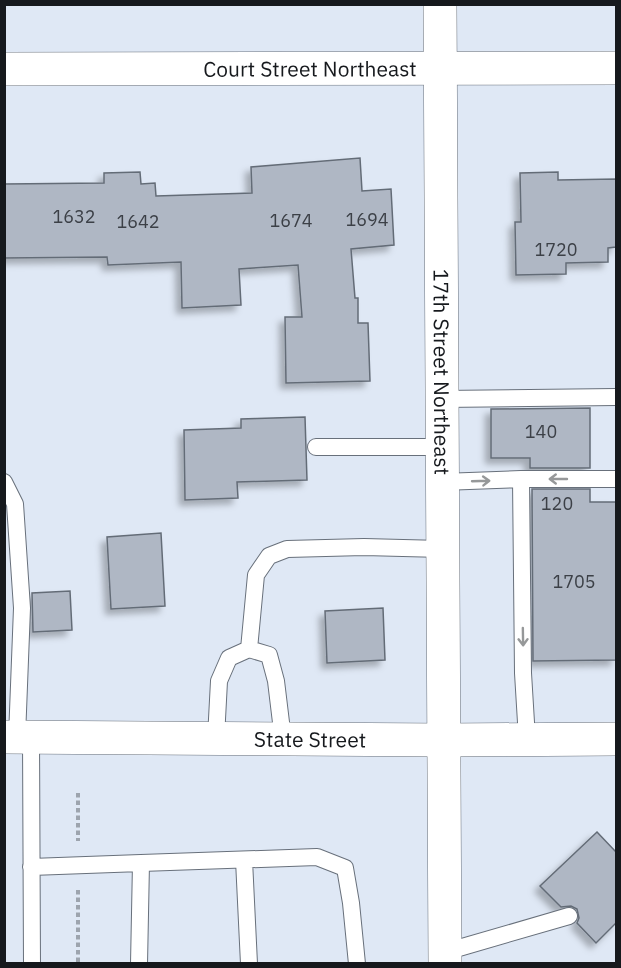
<svg xmlns="http://www.w3.org/2000/svg" width="621" height="968" viewBox="0 0 621 968" font-family="'IBM Plex Sans',sans-serif">
	<style>
		.building { fill: #afb7c4; stroke: #646c77; stroke-width: 1.5; filter: url(#shadow) }
		.lines { fill: none; stroke-linecap: round; stroke-linejoin: round }
		.service-casing { stroke: #68707b; stroke-width: 18 }
		.minor-casing { stroke: #68707b; stroke-width: 34 }
		.secondary-casing { stroke: #68707b; stroke-width: 34 }
		.path { stroke: #9da4ae; stroke-width: 4; stroke-dasharray: 4.5 3; stroke-linecap: butt }
		.service { stroke: #fff; stroke-width: 16 }
		.minor { stroke: #fff; stroke-width: 33 }
		.secondary { stroke: #fff; stroke-width: 33 }
		.oneway { stroke: #969899 }
		.labels { text-anchor: middle; dominant-baseline: central; stroke-width: 4.5; stroke-linejoin: round; paint-order: stroke }
		.number-label { font-size: 18px; fill: #3c4047 }
		.street-label { font-size: 21px; fill: #16191d; stroke: #eff5fd }
	</style>
	<defs>
		<filter id="shadow"><feDropShadow dx="-5.5" dy="5.5" stdDeviation="3" flood-color="#0004"/></filter>
	</defs>
	<rect width="100%" height="100%" fill="#dfe8f5"/>
	<!-- building -->
	<path class="building" d="M 360,158 L 362,191 L 391,189 L 394,245 L 351,249 L 355,298 L 358,298 L 358,323 L 368,323 L 370,381 L 286,383 L 285,317 L 302,317 L 298,265 L 239,269 L 241,305 L 182,308 L 181,262 L 108,265 L 107,257 L 4,258 L 4,184 L 104,183 L 104,173 L 140,172 L 141,184 L 155,183 L 156,196 L 252,193 L 251,167 Z
		M 558,172 L 558,180 L 616,179 L 616,247 L 608,248 L 608,262 L 566,263 L 566,274 L 516,275 L 515,222 L 521,222 L 520,173 Z
		M 590,408 L 590,468 L 530,468 L 530,458 L 491,458 L 491,409 Z
		M 305,417 L 307,480 L 237,482 L 238,498 L 185,500 L 184,430 L 241,428 L 241,419 Z
		M 532,489 L 590,489 L 590,502 L 616,502 L 616,660 L 533,661 Z
		M 161,533 L 165,606 L 111,609 L 107,537 Z
		M 70,591 L 72,630 L 33,632 L 32,593 Z
		M 383,608 L 385,660 L 327,663 L 325,611 Z
		M 597,832 L 616,852 L 616,923 L 596,943 L 577,923 L 579,918 L 577,909 L 571,906 L 561,907 L 540,886 Z"/>
	<g class="lines">
		<defs>
			<path id="service" d="M 441,399 L 616,397
				M 316,447 L 441,447
				M 4,482 L 15,504 L 22,608 L 17,737
				M 442,482 L 521,479
				M 249,649 L 256,575 L 269,556 L 287,549 L 364,547 L 442,549
				M 31,737 L 32,964
				M 216,738 L 219,681 L 229,658 L 249,649 L 269,655 L 276,681 L 283,739
				M 527,739 L 523,673 L 521,479 L 616,479
				M 244,860 L 249,964
				M 141,863 L 317,857 L 345,868 L 351,903 L 357,964
				M 31,867 L 141,863 L 139,964
				M 445,952 L 569,916"/>
			<g id="minor">
				<path id="s1" d="M 4,69 L 616,68"/>
			</g>
			<g id="secondary">
				<path id="s2" d="M 440,4 L 445,964"/>
				<path id="s3" d="M 4,737 L 444,740 L 616,739"/>
			</g>
		</defs>
		<!-- service casing -->
		<use href="#service" class="service-casing"/>
		<!-- minor casing -->
		<use href="#minor" class="minor-casing"/>
		<!-- secondary casing -->
		<use href="#secondary" class="secondary-casing"/>
		<!-- path -->
		<path class="path" d="M 78,793 L 78,841
			M 78,890 L 78,964"/>
		<!-- service -->
		<use href="#service" class="service"/>
		<!-- minor -->
		<use href="#minor" class="minor"/>
		<!-- secondary -->
		<use href="#secondary" class="secondary"/>
	</g>
	<!-- one-way arrows -->
	<defs><path id="oneway-shaft" d="M-6 0H5M1.5-3L5.5 0L1.5 3" fill="none" stroke-width="1.6" stroke-linecap="round" stroke-linejoin="round" transform="scale(1.5)"/></defs>
	<g class="oneway">
		<use href="#oneway-shaft" transform="translate(558 479) rotate(-180)"/>
		<use href="#oneway-shaft" transform="translate(481 481) rotate(-2)"/>
		<use href="#oneway-shaft" transform="translate(523 637) rotate(89)"/>
	</g>
	<g class="labels">
		<!-- number labels -->
		<g class="number-label">
			<text x="74" y="216">1632</text>
			<text x="367" y="219">1694</text>
			<text x="291" y="220">1674</text>
			<text x="138" y="221">1642</text>
			<text x="556" y="249">1720</text>
			<text x="541" y="431">140</text>
			<text x="557" y="503">120</text>
			<text x="574" y="581">1705</text>
		</g>
		<!-- street labels -->
		<g class="street-label">
			<text stroke="none"><textPath href="#s1" startOffset="306">Court Street Northeast</textPath></text>
			<text stroke="none"><textPath href="#s2" startOffset="368">17th Street Northeast</textPath></text>
			<text stroke="none"><textPath href="#s3" startOffset="306">State Street</textPath></text>
		</g>
	</g>
	<!-- border -->
	<rect width="621" height="968" fill="none" stroke="#16191d" stroke-width="12"/>
</svg>
